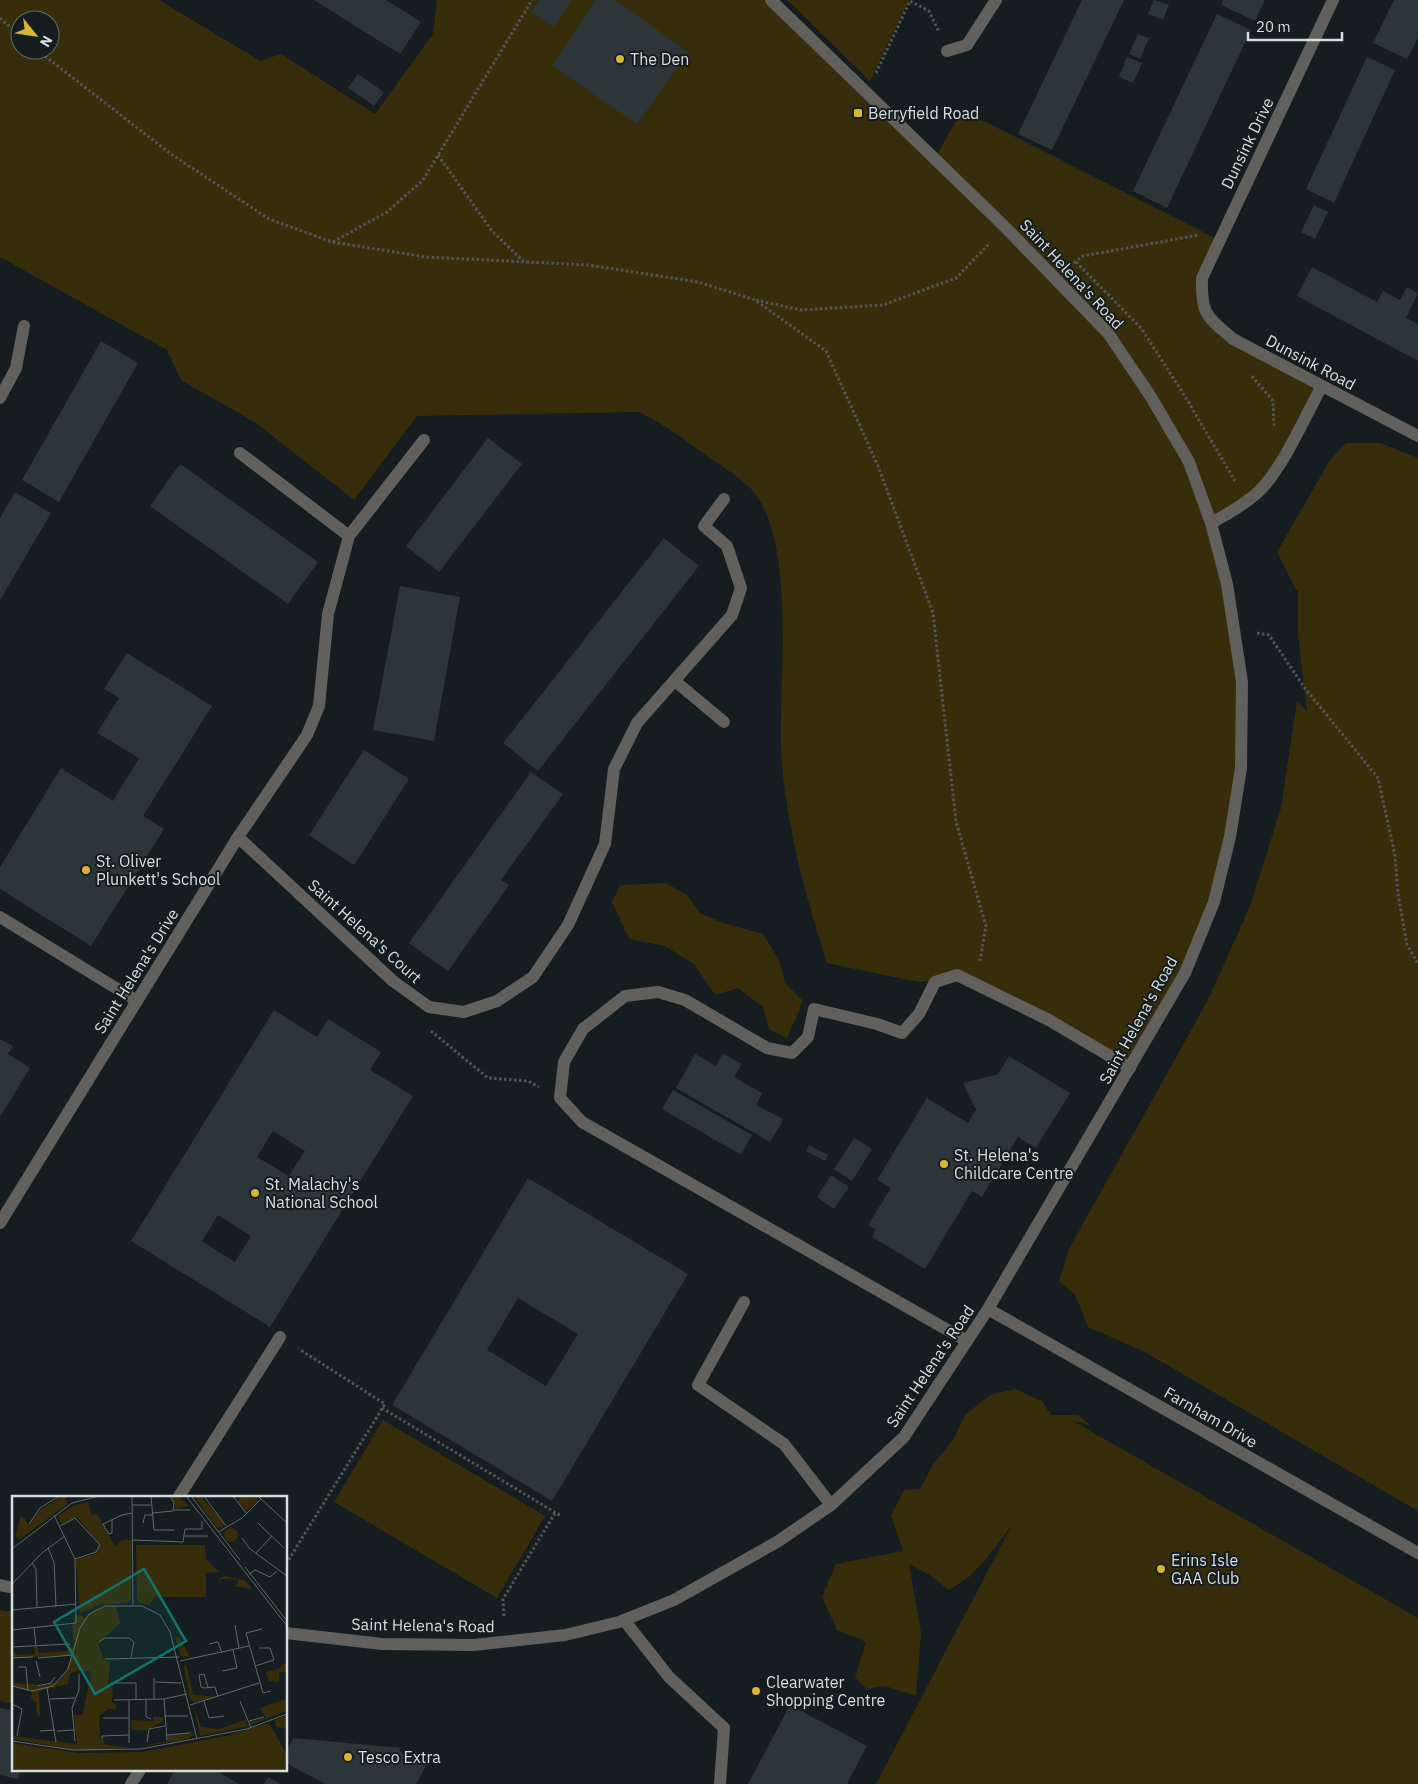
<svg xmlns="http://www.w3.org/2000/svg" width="1418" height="1784" viewBox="0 0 1418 1784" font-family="'IBM Plex Sans',sans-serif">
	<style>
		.green { fill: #382d0a; fill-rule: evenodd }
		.building { fill: #2c3538; fill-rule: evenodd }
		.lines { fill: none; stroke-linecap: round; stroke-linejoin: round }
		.path { stroke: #505759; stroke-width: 3; stroke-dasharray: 2.5 2.5; stroke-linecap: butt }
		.service { stroke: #61605c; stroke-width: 12 }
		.minor { stroke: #61605c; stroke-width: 12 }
		.tertiary { stroke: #61605c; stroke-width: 12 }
		.poi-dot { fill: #dab333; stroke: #151d20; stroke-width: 2 }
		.labels { text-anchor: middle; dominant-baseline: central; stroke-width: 4; stroke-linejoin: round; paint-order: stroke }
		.poi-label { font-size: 16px; fill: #d8dedf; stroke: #151d20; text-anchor: start }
		.street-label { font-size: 16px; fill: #d8dedf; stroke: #151d20 }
		.inset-road { fill: none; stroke: #636a6c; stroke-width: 1 }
		.view { fill: #0f766e; fill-opacity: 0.15; stroke: #0f766e; stroke-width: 2.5 }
		.inset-edge { fill: none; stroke: #d8dedf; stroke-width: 2.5 }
	</style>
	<rect width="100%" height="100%" fill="#151d20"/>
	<!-- green -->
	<path class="green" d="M 0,0 L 159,0 L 260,61 L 281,54 L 375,114 L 433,34 L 437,0 L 769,0 L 1106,334 L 1188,463 L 1210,524 L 1242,698 L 1229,837 L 1184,972 L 1129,1064 L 956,973 L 934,981 L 918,982 L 827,963 C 806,897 788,833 782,764 C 776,691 799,552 754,492 C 743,479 717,463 703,453 C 682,438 662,423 639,412 L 417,416 L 354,500 L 256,423 L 181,380 L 167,350 L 0,257 ZM 20,20 L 50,20 L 50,50 L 20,50 Z
		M 787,0 L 909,0 L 870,81 Z
		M 962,110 L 1219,240 L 1202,278 L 1210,320 L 1321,387 L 1256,493 L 1211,523 L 1190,462 L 1109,333 L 935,159 Z
		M 1346,443 L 1380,443 L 1418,458 L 1418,1511 L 1143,1351 L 1088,1327 L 1075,1294 L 1059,1282 L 1069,1249 L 1208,1000 L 1250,906 L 1281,808 L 1297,701 L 1307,712 L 1298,634 L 1298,590 L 1296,590 L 1277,552 L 1330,460 Z
		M 666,883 L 687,895 L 700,913 L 723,923 L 763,934 L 779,960 L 785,983 L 803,1001 L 787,1038 L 769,1029 L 763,1007 L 738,988 L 715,995 L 694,964 L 665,946 L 629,939 L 612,902 L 620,885 Z
		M 1015,1389 L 1042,1401 L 1051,1415 L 1078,1415 L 1091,1426 L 1071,1420 L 1418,1618 L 1418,1784 L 876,1784 L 1012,1525 L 987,1558 L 969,1577 L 949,1590 L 930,1575 L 909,1564 L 921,1633 L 916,1696 L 885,1686 L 867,1689 L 855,1678 L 866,1642 L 837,1630 L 822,1597 L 836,1564 L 903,1551 L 891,1515 L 904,1490 L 920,1489 L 934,1463 L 953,1440 L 965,1415 L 990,1395 Z
		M 383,1420 L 545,1516 L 497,1598 L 334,1502 Z
		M 0,1610 L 14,1612 L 14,1704 L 0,1701 Z"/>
	<!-- building -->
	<path class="building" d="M 314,0 L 386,0 L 421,22 L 400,54 Z
		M 539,0 L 572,0 L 554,27 L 531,12 Z
		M 595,0 L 615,0 L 688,52 L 637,124 L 552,66 Z
		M 1082,0 L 1124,0 L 1052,150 L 1018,134 Z
		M 1154,0 L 1169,5 L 1163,20 L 1148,14 Z
		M 1223,0 L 1265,0 L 1255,21 L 1221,5 Z
		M 1394,0 L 1418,0 L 1418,38 L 1407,59 L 1373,43 Z
		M 1217,14 L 1251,30 L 1167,208 L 1133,191 Z
		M 1138,34 L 1149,38 L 1140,59 L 1129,54 Z
		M 1127,57 L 1142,63 L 1133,83 L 1119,77 Z
		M 1367,57 L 1395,70 L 1334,203 L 1306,189 Z
		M 358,74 L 384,92 L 374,106 L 348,88 Z
		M 1314,205 L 1328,212 L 1315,239 L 1301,232 Z
		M 1312,267 L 1377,302 L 1383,291 L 1400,300 L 1407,287 L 1418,293 L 1406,318 L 1418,324 L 1418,361 L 1297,296 Z
		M 101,341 L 138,363 L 59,502 L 22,480 Z
		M 488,438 L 522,464 L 439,572 L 406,546 Z
		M 180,464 L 318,562 L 288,604 L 150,506 Z
		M 15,492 L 51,513 L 0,600 L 0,518 Z
		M 664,538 L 699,566 L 538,771 L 503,743 Z
		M 400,586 L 460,597 L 434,741 L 373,730 Z
		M 127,653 L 212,706 L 143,816 L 164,829 L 91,946 L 0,889 L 0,867 L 61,768 L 113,801 L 139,758 L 97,733 L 119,698 L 104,689 Z
		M 364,750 L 409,779 L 354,865 L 309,835 Z
		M 531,772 L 563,794 L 501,880 L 509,885 L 448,971 L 409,943 Z
		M 274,1010 L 317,1037 L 328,1019 L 381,1052 L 370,1070 L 413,1096 L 270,1327 L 131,1241 ZM 273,1131 L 305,1151 L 289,1176 L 257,1157 ZM 218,1215 L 251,1236 L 235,1262 L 202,1241 Z
		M 0,1039 L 13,1046 L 8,1054 L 30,1068 L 0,1117 Z
		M 723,1053 L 742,1064 L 734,1077 L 762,1093 L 756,1105 L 781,1118 L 782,1122 L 770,1142 L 676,1088 L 695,1054 L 716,1066 Z
		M 1009,1056 L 1070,1093 L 1036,1148 L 1018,1137 L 982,1197 L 972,1191 L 925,1269 L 872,1237 L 876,1230 L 868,1225 L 891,1188 L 877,1180 L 927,1098 L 968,1123 L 977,1108 L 975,1108 L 963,1083 L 998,1074 Z
		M 673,1090 L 752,1135 L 741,1155 L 662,1109 Z
		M 854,1138 L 872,1149 L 852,1181 L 834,1169 Z
		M 809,1145 L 828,1155 L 825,1161 L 806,1151 Z
		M 831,1175 L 849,1187 L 834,1209 L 817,1197 Z
		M 528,1178 L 688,1274 L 552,1501 L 392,1405 ZM 518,1298 L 578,1334 L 546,1386 L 487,1350 Z
		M 790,1705 L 867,1746 L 847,1784 L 748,1784 Z
		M 0,1708 L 14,1711 L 14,1770 L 20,1770 L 18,1779 L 0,1775 Z
		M 293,1738 L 401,1748 L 399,1751 L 426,1766 L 416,1784 L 325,1784 L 286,1763 L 286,1752 Z
		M 175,1770 L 215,1770 L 239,1784 L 167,1784 Z
		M 268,1777 L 280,1784 L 264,1784 Z"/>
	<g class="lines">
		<!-- path -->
		<path class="path" d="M 0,18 L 20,36
			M 37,50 L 171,154 L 269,219 L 332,242 L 426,257 L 588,265 L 698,282 L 755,300 L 826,351 L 878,466 L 933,613 L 956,822 L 986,926 L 980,961
			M 876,73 L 910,1 L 929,11 L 939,32
			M 438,155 L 492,231 L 523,261
			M 333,242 L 387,212 L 423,180 L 532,0
			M 1076,262 L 1141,328 L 1186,398 L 1235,481
			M 1074,263 L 1083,256 L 1199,235
			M 756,300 L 801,310 L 883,305 L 956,278 L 989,244
			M 1252,376 L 1273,401 L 1274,427
			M 1257,633 L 1269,635 L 1304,687 L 1378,778 L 1395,855 L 1398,894 L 1407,945 L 1418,964
			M 431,1031 L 488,1078 L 528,1081 L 539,1087
			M 382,1408 L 561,1516
			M 286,1564 L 385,1404 L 299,1349
			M 504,1616 L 503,1599 L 555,1513"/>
		<!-- service -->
		<path class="service" d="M 0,917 L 137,1001
			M 744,1302 L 698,1385 L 784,1444 L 831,1505
			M 967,1341 L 582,1122 L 560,1098 L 564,1062 L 583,1029 L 625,996 L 658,992 L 685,1000 L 767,1048 L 792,1053 L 808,1037 L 814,1009 L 877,1024 L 902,1033 L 919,1014 L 935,982 L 957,975 L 1049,1020 L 1130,1068
			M 178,1498 L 280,1337
			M 624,1620 L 669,1677 L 724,1728 L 720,1784
			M 131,1784 L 140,1770"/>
		<!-- minor -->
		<path class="minor" d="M 1333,0 L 1202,278 C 1201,314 1206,316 1233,339 L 1418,436
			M 947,51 L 967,45 L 996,0
			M 0,398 L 16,368 L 24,326
			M 240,453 L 349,536
			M 1211,523 C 1226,515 1242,506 1256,494 C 1282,471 1304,418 1322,386
			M 675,681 L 724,722
			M 238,837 L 393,981 L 429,1007 L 464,1012 L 497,1001 L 533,977 L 568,925 L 605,844 L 614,769 L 637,723 L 732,615 L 741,588 L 727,546 L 704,526 L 724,499
			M 0,1223 L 238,837 L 307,735 L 319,706 L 328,614 L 349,536 L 424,440"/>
		<!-- tertiary -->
		<path class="tertiary" d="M 988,1309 L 1418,1553
			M 0,1585 L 14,1588
			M 286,1633 L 382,1644 L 474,1645 L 565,1635 L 619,1622 L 674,1600 L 777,1542 L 831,1505 L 904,1437 L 988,1309 L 1185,973 L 1214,902 L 1230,837 L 1241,768 L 1242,682 L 1227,584 L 1211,523 L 1189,462 L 1151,397 L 1108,333 L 1005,227 L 771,0"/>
	</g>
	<!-- markers -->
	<g class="poi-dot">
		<circle cx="620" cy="59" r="5"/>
		<rect x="853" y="108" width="10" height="10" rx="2.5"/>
		<circle cx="86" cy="870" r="5"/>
		<circle cx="944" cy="1164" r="5"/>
		<circle cx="255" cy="1193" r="5"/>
		<circle cx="1161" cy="1569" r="5"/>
		<circle cx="756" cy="1691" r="5"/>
		<circle cx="348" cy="1757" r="5"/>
	</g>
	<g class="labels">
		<!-- poi labels -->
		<g class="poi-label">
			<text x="630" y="59">The Den</text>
			<text x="868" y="113">Berryfield Road</text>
			<text x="96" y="861">St. Oliver<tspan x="96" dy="18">Plunkett's School</tspan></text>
			<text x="954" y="1155">St. Helena's<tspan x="954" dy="18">Childcare Centre</tspan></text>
			<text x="265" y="1184">St. Malachy's<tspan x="265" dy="18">National School</tspan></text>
			<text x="1171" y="1560">Erins Isle<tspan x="1171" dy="18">GAA Club</tspan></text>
			<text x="766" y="1682">Clearwater<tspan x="766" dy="18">Shopping Centre</tspan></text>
			<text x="358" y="1757">Tesco Extra</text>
		</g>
		<!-- street labels -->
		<g class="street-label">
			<text transform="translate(1247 143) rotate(-64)">Dunsink Drive</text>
			<text transform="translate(1072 274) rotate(47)">Saint Helena's Road</text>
			<text transform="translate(1311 362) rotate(28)">Dunsink Road</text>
			<text transform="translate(365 931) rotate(42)">Saint Helena's Court</text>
			<text transform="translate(136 971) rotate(-58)">Saint Helena's Drive</text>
			<text transform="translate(1138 1020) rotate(-61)">Saint Helena's Road</text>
			<text transform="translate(930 1366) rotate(-56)">Saint Helena's Road</text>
			<text transform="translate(1211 1417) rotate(30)">Farnham Drive</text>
			<text transform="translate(423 1625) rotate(1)">Saint Helena's Road</text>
		</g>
	</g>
	<!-- overview -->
	<g transform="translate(12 1496)">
		<rect width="275" height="275" fill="#151d20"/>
		<path d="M 49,0 L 53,0 L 56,8 L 8,43 L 3,40 L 9,19 L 17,29 L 28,14 ZM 159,0 L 168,0 L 176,10 L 164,13 ZM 182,0 L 189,0 L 212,27 L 210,31 L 205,32 ZM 229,0 L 244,0 L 246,5 L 234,15 L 226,5 ZM 76,6 L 80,19 L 85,18 L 103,50 L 110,44 L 120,44 L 119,103 L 115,107 L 87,109 L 68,117 L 64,64 L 85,57 L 88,49 L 65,21 L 49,28 L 46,20 L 61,10 ZM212 39a7 7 0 1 1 14 0a7 7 0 1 1-14 0ZM 124,49 L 193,49 L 194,63 L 207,76 L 194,77 L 194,101 L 143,101 L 138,109 L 125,106 ZM 213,80 L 234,85 L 240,93 L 221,90 L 226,88 L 226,84 L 218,83 L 209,83 L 207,89 L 208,82 ZM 104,109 L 108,127 L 86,148 L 92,164 L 98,165 L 96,191 L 101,191 L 100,206 L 104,209 L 104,213 L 96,213 L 87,220 L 88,243 L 92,243 L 92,248 L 119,252 L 69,255 L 0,243 L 0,240 L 65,248 L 62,219 L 70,219 L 79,183 L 78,175 L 66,175 L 58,178 L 56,188 L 27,195 L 28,219 L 25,220 L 24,207 L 19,202 L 20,195 L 0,190 L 0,187 L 24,188 L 24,191 L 46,186 L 53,178 L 60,159 L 0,162 L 0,153 L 4,159 L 23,158 L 22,151 L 26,151 L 27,157 L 55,155 L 56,152 L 62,151 L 60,129 L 64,119 L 74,121 L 82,114 ZM 163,141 L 167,141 L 178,161 L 169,160 ZM 174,167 L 181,198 L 203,201 L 183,206 L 178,203 L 172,171 ZM 270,168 L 275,168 L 275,176 L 267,176 L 267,186 L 256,185 L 254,176 L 267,173 ZM 273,203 L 274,215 L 239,229 L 238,226 L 254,222 L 248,212 ZM 182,210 L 189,231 L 207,233 L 233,224 L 237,230 L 188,240 ZM 275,219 L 275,233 L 264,231 L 263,224 ZM 141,221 L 151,221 L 151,226 L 134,234 L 120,234 L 119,224 L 141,225 ZM 257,227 L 275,259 L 275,275 L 0,275 L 0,247 L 67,257 L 131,256 L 214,240 ZM 178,235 L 182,238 L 176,243 L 121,252 L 155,245 L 156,239 L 178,238 Z" fill="#382d0a"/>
		<path class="inset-road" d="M 120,0 L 121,109M 139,0 L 142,34 L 162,34M 174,0 L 275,130M 179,0 L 228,64M 192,0 L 214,30M 221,0 L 235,18M 246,0 L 275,27M 120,9 L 139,9M 162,14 L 178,14M 140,17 L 161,15 L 162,7 L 158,0M 100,24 L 100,37 L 97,38 L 91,28 L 110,19 L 120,17M 131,27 L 133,19 L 140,19M 246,27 L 272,52M 17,28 L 28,12 L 47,0M 48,30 L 63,22 L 88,49 L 84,56 L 63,63M 206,36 L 230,22 L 249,3M 173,40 L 196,40M 230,42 L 238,53 L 275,80M 121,44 L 171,46 L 173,33 L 190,33 L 190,25M 36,52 L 42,66 L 44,110M 0,53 L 60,7 L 87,0M 244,57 L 260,40M 20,67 L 24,73 L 25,111M 233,71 L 275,125M 237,78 L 243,74 L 258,81 L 265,75M 0,88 L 31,56 L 53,40M 0,114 L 64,108M 223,129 L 227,152M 22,132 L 24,149M 250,133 L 234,137 L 251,197 L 259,195M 0,134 L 64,127 L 63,63 L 42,19M 87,146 L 93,142 L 117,142 L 122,146 L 119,161M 197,148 L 206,146 L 210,157M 0,151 L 58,148M 0,162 L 21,161M 26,162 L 60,159M 93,163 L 167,161M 24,165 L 28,181M 168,165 L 237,150M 243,170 L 262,164 L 258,152 L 247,152M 7,171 L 14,171 L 16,195M 210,175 L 225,172 L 221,154M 143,186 L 169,187M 99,187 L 124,187 L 124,204M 0,190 L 20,195 L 41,190 L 56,173 L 68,132 L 77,118 L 93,110 L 130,110 L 148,119 L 158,136 L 185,243M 25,190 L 39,187 L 43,181M 196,191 L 192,178 L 187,179 L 189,191 L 192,192 L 203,191 L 206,201M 35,192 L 44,246M 38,203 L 63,202M 142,203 L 142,182M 152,203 L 155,244M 102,204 L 152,203 L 175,198M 117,204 L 117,247M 134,204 L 134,221 L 139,223M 192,205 L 197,222 L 212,220M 228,205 L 239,232M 0,208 L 10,213 L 5,240M 178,209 L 247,187M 152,220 L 176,220M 91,222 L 117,222M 237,225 L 252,221M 28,235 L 43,234M 45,235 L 62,234M 154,239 L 178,237M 90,243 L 90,240 L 117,239M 0,245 L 61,254 L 129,253 L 235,233 L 275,218M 63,245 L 60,212 L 67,194 L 67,178M 135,246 L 137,233 L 153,230"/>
		<path class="view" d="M 132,73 L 174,145 L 83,198 L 42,126 Z"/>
		<rect width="275" height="275" class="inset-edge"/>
	</g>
	<!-- north arrow -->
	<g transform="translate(35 35) rotate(120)"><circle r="24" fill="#151d20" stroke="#636a6c"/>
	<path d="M0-4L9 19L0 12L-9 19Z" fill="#dab333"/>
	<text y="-8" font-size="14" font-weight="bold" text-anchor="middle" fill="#d8dedf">N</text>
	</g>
	<!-- scale -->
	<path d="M1248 32v8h94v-8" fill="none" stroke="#d8dedf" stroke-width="2.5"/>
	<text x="1256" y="32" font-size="15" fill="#d8dedf" stroke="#151d20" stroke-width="4" paint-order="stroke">20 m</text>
</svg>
